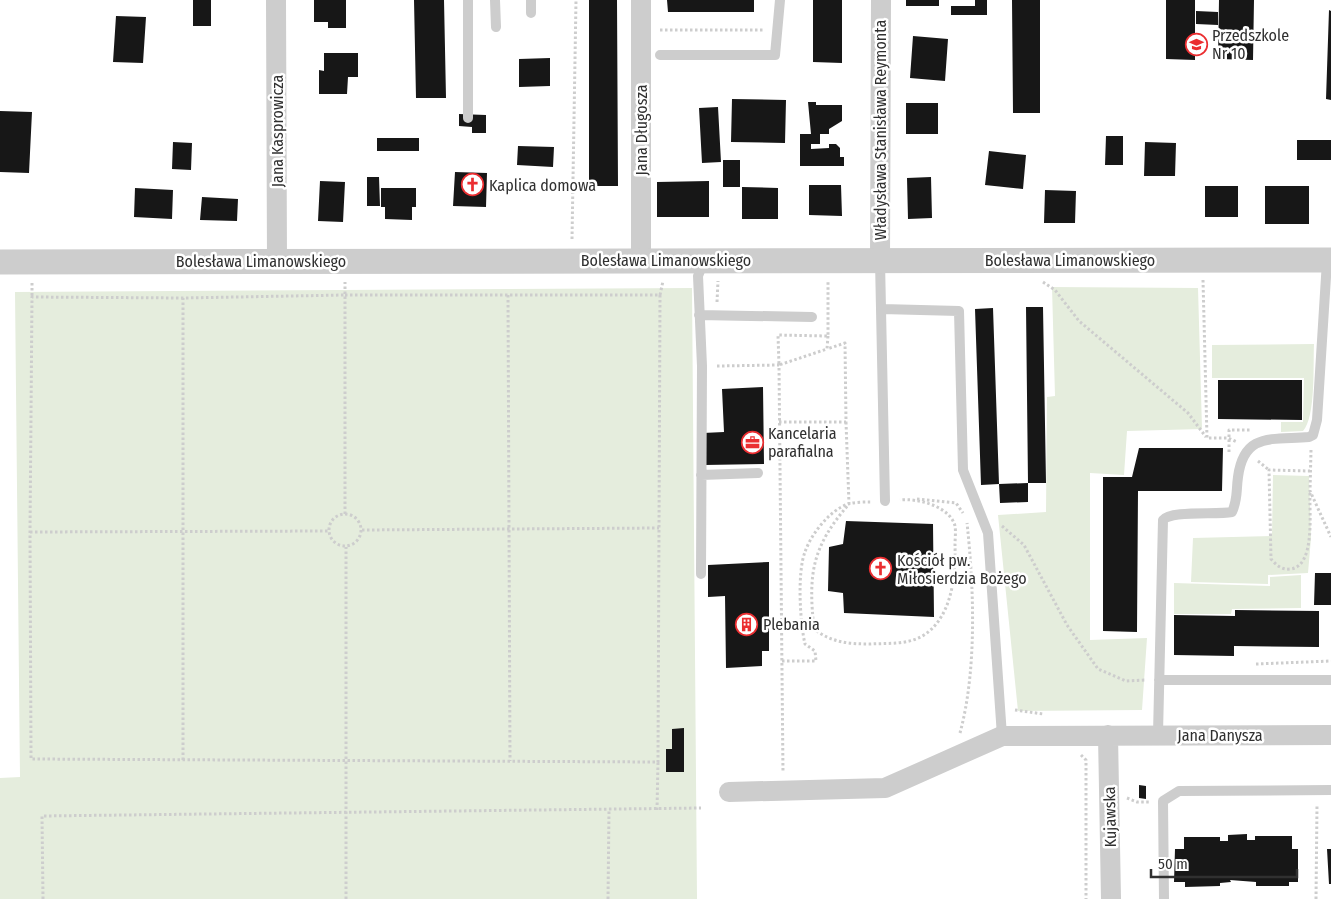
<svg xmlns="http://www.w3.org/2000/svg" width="1331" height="899" viewBox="0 0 1331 899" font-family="'Fira Sans Condensed',sans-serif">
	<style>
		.green { fill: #e5eddd }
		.building { fill: #171717 }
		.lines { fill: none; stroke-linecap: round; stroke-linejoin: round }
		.path { stroke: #cdcdcd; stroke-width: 3; stroke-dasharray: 2.5 2.5; stroke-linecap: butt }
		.service { stroke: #cdcdcd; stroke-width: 10 }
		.minor { stroke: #cdcdcd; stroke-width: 20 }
		.tertiary { stroke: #cdcdcd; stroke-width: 25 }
		.labels { text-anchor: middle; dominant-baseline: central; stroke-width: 5; stroke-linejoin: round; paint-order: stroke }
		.poi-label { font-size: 16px; fill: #303030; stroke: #fff; text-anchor: start }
		.street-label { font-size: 16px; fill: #303030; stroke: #fff }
	</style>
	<rect width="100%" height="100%" fill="#fff"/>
	<!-- green -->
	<path class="green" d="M 1052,287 L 1198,288 L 1202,429 L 1127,431 L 1124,475 L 1090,473 L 1090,640 L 1147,638 L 1142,710 L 1018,711 L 998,515 L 1046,512 L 1047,397 L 1055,396 Z
		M 692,288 L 697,899 L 0,899 L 0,778 L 20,777 L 15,292 Z
		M 1314,344 C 1313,364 1316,417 1303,431 L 1281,432 L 1281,422 L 1303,422 L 1304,378 L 1212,378 L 1212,345 Z
		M 1273,475 L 1309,476 L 1311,538 L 1308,573 L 1268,575 L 1268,584 L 1191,582 L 1193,538 L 1272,536 Z
		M 1301,575 L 1301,608 L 1232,609 L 1231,614 L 1174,614 L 1174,583 L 1270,586 L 1270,577 Z"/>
	<!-- building -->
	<path class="building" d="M 193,0 L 211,0 L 211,26 L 193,26 Z
		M 314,0 L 346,0 L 346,28 L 328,28 L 328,22 L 314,22 Z
		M 414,0 L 444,0 L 446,98 L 416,98 Z
		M 589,0 L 617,0 L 618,186 L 589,186 Z
		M 667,0 L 754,0 L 754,12 L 668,12 Z
		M 813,0 L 842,0 L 842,63 L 813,62 Z
		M 906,0 L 939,0 L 939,6 L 906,6 Z
		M 975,0 L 987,0 L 987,15 L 951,15 L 951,6 L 975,6 Z
		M 1012,0 L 1040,0 L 1040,113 L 1013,113 Z
		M 1166,0 L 1195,0 L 1195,60 L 1166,59 Z
		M 1219,0 L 1254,0 L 1253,60 L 1218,59 Z
		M 1329,10 L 1331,11 L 1331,100 L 1326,99 Z
		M 1196,11 L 1218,12 L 1218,25 L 1196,24 Z
		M 116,16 L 146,17 L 143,63 L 113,62 Z
		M 913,36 L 948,39 L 945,81 L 910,78 Z
		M 324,53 L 358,53 L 358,77 L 348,77 L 347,94 L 319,94 L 319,70 L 324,71 Z
		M 550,58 L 550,86 L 519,87 L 519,59 Z
		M 732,99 L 786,100 L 785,143 L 731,142 Z
		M 808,102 L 816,102 L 816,105 L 842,105 L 842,121 L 829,129 L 829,134 L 820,134 L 820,144 L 811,144 L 811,149 L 829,148 L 829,144 L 836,144 L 840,148 L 840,157 L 844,157 L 844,166 L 800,166 L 800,134 L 811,134 Z
		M 906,103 L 938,103 L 938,134 L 906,134 Z
		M 718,107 L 721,162 L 702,163 L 699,108 Z
		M 0,111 L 32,112 L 29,173 L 0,172 Z
		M 459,114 L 486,115 L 486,133 L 472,133 L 472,127 L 459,126 Z
		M 1106,136 L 1123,136 L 1123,165 L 1105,165 Z
		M 377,138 L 419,138 L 419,151 L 377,151 Z
		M 1297,140 L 1331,140 L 1331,160 L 1297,160 Z
		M 173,142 L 192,143 L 191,170 L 172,169 Z
		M 1145,142 L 1176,143 L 1175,176 L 1144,176 Z
		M 518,146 L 554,147 L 553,167 L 517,165 Z
		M 989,151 L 1026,155 L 1023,189 L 985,185 Z
		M 723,160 L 740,160 L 740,187 L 723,187 Z
		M 455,172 L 487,173 L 486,207 L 453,206 Z
		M 367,177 L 379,177 L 380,206 L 367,206 Z
		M 931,177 L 932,218 L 908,219 L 907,178 Z
		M 320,181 L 345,182 L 343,222 L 318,221 Z
		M 709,181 L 709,217 L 657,217 L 657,182 Z
		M 809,185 L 841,185 L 842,216 L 809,215 Z
		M 1205,186 L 1238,186 L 1238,217 L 1205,217 Z
		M 1265,186 L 1309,186 L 1309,224 L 1265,224 Z
		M 742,187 L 778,188 L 778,219 L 742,219 Z
		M 135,188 L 173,190 L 172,219 L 134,217 Z
		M 381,188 L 416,188 L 416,207 L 412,207 L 412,220 L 385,219 L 385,207 L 381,207 Z
		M 1045,190 L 1076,191 L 1075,223 L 1044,223 Z
		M 202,197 L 238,199 L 237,221 L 200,220 Z
		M 1026,307 L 1043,307 L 1046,483 L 1028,483 Z
		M 993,308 L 999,484 L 981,485 L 975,309 Z
		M 1218,380 L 1302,380 L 1302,420 L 1218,419 Z
		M 763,387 L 764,464 L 704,465 L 703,433 L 724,432 L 722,389 Z
		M 1139,448 L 1223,448 L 1222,491 L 1138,491 L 1137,632 L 1103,631 L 1103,477 L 1132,477 Z
		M 1028,483 L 1028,502 L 1000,503 L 999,484 Z
		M 846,521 L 933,524 L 934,617 L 844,613 L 843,593 L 828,591 L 829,547 L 843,544 Z
		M 769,562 L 769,651 L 762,651 L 762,666 L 726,668 L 725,596 L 708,597 L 708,565 Z
		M 1315,573 L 1331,573 L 1331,605 L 1314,605 Z
		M 1235,610 L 1319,611 L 1319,647 L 1234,646 L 1234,656 L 1174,655 L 1174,615 L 1235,616 Z
		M 684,728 L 684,772 L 666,772 L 666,749 L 672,749 L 672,729 Z
		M 1139,785 L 1146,786 L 1146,799 L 1139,798 Z
		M 1247,834 L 1247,840 L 1255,840 L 1255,836 L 1292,836 L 1292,849 L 1298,849 L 1298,882 L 1289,882 L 1289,886 L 1256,886 L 1256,882 L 1230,880 L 1231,882 L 1220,883 L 1220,886 L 1185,887 L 1185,882 L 1174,882 L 1175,849 L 1184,849 L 1184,837 L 1220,837 L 1220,841 L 1228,841 L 1228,835 Z
		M 1327,849 L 1331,849 L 1331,884 L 1329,884 Z"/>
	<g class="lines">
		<!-- path -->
		<path class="path" d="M 660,30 L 764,30
			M 572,239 L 576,0
			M 1203,280 L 1207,438 L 1228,438 L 1237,442
			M 1043,282 L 1055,290 L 1079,321 L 1188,413 L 1206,437
			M 32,283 L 32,297
			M 345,295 L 660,295 L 658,762 L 31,759 L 30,532 L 32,297 L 183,298 Z
			M 508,295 L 510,761
			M 660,295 L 663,281
			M 717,302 L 718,281
			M 828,336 L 827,349 L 779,365 L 778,335 L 828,336 L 828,281
			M 717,366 L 779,365 L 783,773
			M 779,422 L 846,422 L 845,343 L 827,349
			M 846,422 L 849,504 C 812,547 808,573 814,629 C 832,643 850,644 871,644 C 889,643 908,645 924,635 C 952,617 956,575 955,545 C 955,539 956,531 955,526 C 950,506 917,498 900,500
			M 1311,450 L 1310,491 L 1331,537
			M 1229,452 L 1229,430 L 1250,430
			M 1258,461 L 1269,470
			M 1310,493 C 1309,511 1316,567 1290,569 C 1282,570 1276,565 1271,559 L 1269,470 L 1310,471
			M 917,499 L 956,503 L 963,513
			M329 530a16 16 0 1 1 32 0a16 16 0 1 1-32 0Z
			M 345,514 L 345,282
			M 1002,526 L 1024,545 L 1067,625 L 1098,669 L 1126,681 L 1146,680
			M 362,530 L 659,528
			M 30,532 L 329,531
			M 782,661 L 816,661 L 815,651 L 805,644 C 800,623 797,572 805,552 C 811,534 830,510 848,504 C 855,502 864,502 871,502
			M 1256,664 L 1331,661
			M 1015,710 L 1043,714
			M 960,733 C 977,670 974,588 967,523
			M 1081,755 L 1086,760 L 1086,899
			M 183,760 L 183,298
			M 1127,798 L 1137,802 L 1150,802
			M 657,810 L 658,762
			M 43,899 L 42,816 L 701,808
			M 346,899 L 346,547
			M 608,899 L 609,810
			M 1316,899 L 1317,805"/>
		<!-- service -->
		<path class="service" d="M 495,0 L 496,27
			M 531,0 L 531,13
			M 660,55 L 775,55 L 780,0
			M 468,118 L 468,0
			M 880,261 L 885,501
			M 882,309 L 959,311 L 963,470 L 988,533 L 1002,736
			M 699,315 L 812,317
			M 701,475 L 758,473
			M 701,574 L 702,366 L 698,276 L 704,261
			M 1159,680 L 1331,680
			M 1158,734 L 1163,520 C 1171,510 1216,515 1232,512 C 1238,499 1236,491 1238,477 C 1244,432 1272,440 1309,437 L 1313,435 L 1317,420 L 1327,261
			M 1164,899 L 1163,801 L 1179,791 L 1331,790"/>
		<!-- minor -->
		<path class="minor" d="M 276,0 L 277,261
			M 641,0 L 641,260
			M 880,260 L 881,0
			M 1108,735 L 1111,899
			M 729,792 L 885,788 L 1002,736 L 1331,735"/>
		<!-- tertiary -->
		<path class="tertiary" d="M 0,262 L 1331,260"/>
	</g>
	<!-- icons -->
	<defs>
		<symbol id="school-ring" viewBox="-11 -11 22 22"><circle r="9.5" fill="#fff" stroke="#eb2e31" stroke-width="1.5"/><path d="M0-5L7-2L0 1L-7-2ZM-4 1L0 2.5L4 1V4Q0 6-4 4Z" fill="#eb2e31"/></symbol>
		<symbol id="church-ring" viewBox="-11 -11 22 22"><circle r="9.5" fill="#fff" stroke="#eb2e31" stroke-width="1.5"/><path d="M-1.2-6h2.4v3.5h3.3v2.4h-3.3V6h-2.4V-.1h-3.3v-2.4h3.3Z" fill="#eb2e31"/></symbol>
		<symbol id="office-ring" viewBox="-11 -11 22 22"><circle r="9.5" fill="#fff" stroke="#eb2e31" stroke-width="1.5"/><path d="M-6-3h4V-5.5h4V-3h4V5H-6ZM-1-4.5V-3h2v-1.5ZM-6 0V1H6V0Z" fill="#eb2e31"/></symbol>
		<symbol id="building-ring" viewBox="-11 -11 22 22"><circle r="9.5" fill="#fff" stroke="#eb2e31" stroke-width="1.5"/><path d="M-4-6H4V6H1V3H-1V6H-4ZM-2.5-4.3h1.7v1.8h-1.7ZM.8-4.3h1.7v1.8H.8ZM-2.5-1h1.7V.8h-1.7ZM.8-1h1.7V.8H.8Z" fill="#eb2e31"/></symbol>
	</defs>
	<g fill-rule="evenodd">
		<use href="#school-ring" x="1184" y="32" width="25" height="25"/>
		<use href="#church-ring" x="460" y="172" width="25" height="25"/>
		<use href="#office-ring" x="740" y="430" width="25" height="25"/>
		<use href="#church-ring" x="868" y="556" width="25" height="25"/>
		<use href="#building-ring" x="734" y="612" width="25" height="25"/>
	</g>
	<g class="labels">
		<!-- poi labels -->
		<g class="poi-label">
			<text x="1212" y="35">Przedszkole<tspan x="1212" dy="18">Nr 10</tspan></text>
			<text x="489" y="185">Kaplica domowa</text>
			<text x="768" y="433">Kancelaria<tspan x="768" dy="18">parafialna</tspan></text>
			<text x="897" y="560">Kościół pw.<tspan x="897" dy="18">Miłosierdzia Bożego</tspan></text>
			<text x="763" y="624">Plebania</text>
		</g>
		<!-- street labels -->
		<g class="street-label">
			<text transform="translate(641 130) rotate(-90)">Jana Długosza</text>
			<text transform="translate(880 130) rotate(-90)">Władysława Stanisława Reymonta</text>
			<text transform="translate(277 131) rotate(-90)">Jana Kasprowicza</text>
			<text x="666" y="260">Bolesława Limanowskiego</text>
			<text x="1070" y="260">Bolesława Limanowskiego</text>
			<text x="261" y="261">Bolesława Limanowskiego</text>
			<text x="1220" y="735">Jana Danysza</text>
			<text transform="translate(1110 817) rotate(-91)">Kujawska</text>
		</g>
	</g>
	<!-- scale -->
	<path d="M1151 869v8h146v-8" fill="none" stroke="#303030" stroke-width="2.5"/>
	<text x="1158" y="869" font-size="15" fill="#303030" stroke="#ffffff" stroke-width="4" paint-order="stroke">50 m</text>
</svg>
